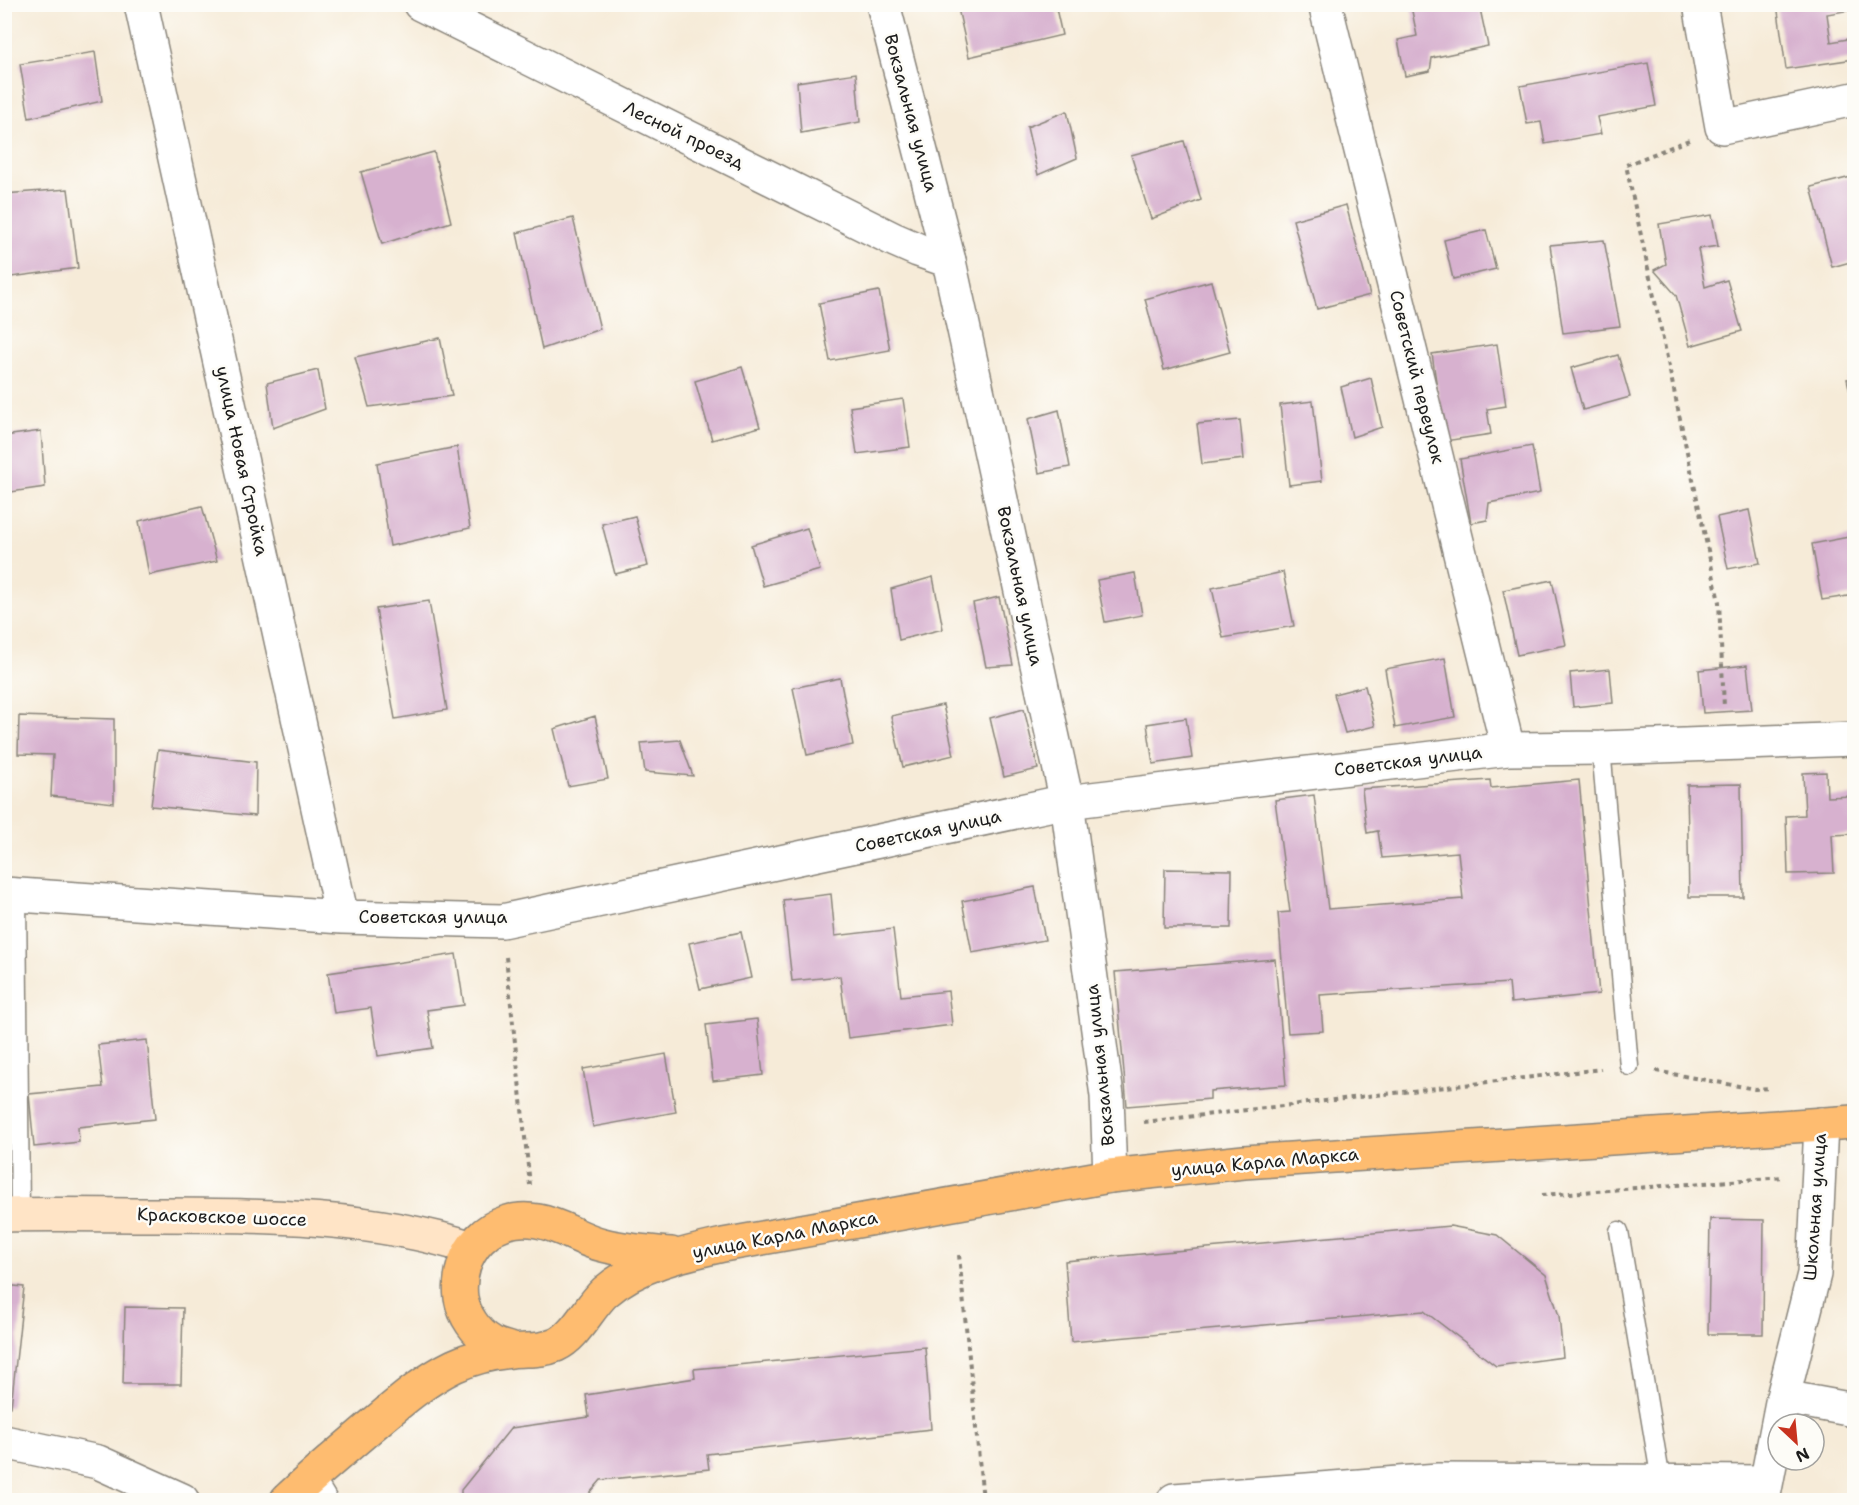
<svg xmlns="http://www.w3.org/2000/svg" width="1859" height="1505" viewBox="0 0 1859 1505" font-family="'Shantell Sans',sans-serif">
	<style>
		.building { fill: #d7b1cf }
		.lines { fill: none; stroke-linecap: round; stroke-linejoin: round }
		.service-casing { stroke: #89847a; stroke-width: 21 }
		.minor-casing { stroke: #89847a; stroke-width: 36 }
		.tertiary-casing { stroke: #89847a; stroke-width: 36 }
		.secondary-casing { stroke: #89847a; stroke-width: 36 }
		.primary-casing { stroke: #89847a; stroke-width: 36 }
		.path { stroke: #89847a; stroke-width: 4; stroke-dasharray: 4.5 4.5; stroke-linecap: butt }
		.service { stroke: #fff; stroke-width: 18 }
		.minor { stroke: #fff; stroke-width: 33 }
		.tertiary { stroke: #fff; stroke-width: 33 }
		.secondary { stroke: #ffe4c6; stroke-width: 33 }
		.primary { stroke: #febc70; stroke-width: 33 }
		.labels { text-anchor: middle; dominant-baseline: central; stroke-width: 5; stroke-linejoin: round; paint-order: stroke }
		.street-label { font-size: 18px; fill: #1c1c1c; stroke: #fdfcf7 }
	</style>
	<rect width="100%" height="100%" fill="#fdfcf7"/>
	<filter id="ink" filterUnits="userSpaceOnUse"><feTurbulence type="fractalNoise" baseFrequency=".0167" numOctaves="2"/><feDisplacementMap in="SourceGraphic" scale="12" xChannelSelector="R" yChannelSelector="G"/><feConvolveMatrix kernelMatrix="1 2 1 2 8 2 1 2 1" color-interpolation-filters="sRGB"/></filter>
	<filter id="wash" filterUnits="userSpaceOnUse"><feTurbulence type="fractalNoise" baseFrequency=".008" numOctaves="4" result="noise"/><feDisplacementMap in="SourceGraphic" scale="24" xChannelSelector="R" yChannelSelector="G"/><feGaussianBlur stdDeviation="1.35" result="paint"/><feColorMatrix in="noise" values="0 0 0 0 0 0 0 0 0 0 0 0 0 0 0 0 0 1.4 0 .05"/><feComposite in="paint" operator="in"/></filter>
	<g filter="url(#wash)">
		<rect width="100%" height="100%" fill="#f6ebd8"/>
		<g id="blocks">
			<!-- building -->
			<path class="building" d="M 957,4 L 1055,4 L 1062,35 L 969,57 Z
				M 1419,4 L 1479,4 L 1488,46 L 1432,58 L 1430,71 L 1405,76 L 1398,40 L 1417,36 L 1411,6 Z
				M 1777,4 L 1850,4 L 1851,10 L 1827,14 L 1831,42 L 1854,38 L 1854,59 L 1786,69 Z
				M 95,52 L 102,101 L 29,118 L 20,64 Z
				M 1648,63 L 1656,106 L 1597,117 L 1601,134 L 1545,144 L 1541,122 L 1527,124 L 1520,86 Z
				M 856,73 L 860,122 L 801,133 L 797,82 Z
				M 1067,111 L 1077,158 L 1038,175 L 1027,127 Z
				M 1184,141 L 1201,200 L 1151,219 L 1131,155 Z
				M 434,152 L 451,222 L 382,244 L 361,172 Z
				M 1851,177 L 1854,190 L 1854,261 L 1832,267 L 1811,187 Z
				M 68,189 L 78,268 L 4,278 L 4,194 Z
				M 1346,205 L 1370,295 L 1317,309 L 1293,220 Z
				M 1712,215 L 1718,246 L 1698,249 L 1705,287 L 1727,280 L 1742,331 L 1690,346 L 1676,295 L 1654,270 L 1666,264 L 1659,224 Z
				M 573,218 L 600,329 L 542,349 L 517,233 Z
				M 1486,230 L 1496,269 L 1453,279 L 1444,240 Z
				M 1604,240 L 1620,326 L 1563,333 L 1550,245 Z
				M 1211,281 L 1230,352 L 1164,370 L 1145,299 Z
				M 879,291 L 890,350 L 830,361 L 819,303 Z
				M 440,338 L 452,396 L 369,407 L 355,357 Z
				M 1497,344 L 1506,406 L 1487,409 L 1491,434 L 1445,441 L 1432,354 Z
				M 1618,355 L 1630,397 L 1583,410 L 1571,368 Z
				M 742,367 L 760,427 L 712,440 L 695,381 Z
				M 318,370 L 325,409 L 273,428 L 267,383 Z
				M 1371,378 L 1382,427 L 1352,437 L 1341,387 Z
				M 1854,378 L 1854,410 L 1847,379 Z
				M 903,399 L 910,447 L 857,454 L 850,407 Z
				M 1313,401 L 1322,481 L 1289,485 L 1280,405 Z
				M 1059,410 L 1070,467 L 1039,473 L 1028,419 Z
				M 1240,420 L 1244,459 L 1202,464 L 1197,424 Z
				M 41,431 L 45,487 L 4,493 L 4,436 Z
				M 1532,446 L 1540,493 L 1489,503 L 1487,520 L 1471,523 L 1460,459 Z
				M 457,447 L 470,528 L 390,546 L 377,463 Z
				M 202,506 L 217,561 L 149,575 L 139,521 Z
				M 1749,510 L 1760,563 L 1728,569 L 1717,517 Z
				M 635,516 L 648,566 L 615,574 L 602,524 Z
				M 807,528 L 820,570 L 763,586 L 751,545 Z
				M 1854,536 L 1854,595 L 1822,600 L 1812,544 Z
				M 1283,572 L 1294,626 L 1223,638 L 1212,588 Z
				M 1135,573 L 1142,615 L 1105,622 L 1097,580 Z
				M 933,577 L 943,629 L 899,640 L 891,589 Z
				M 1552,580 L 1566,645 L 1517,655 L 1503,590 Z
				M 999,597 L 1013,665 L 986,667 L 973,603 Z
				M 429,601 L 447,710 L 395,719 L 376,609 Z
				M 1445,658 L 1455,717 L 1395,728 L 1385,669 Z
				M 1747,665 L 1752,710 L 1703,713 L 1699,670 Z
				M 1610,669 L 1613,703 L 1573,707 L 1570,673 Z
				M 840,678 L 853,745 L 807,755 L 793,688 Z
				M 1365,686 L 1375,726 L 1345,733 L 1334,694 Z
				M 943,705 L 954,755 L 903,767 L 891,716 Z
				M 1024,709 L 1038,769 L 1004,777 L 990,718 Z
				M 19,716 L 114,719 L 114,803 L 51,796 L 53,755 L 18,754 Z
				M 595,716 L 608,779 L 568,786 L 554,729 Z
				M 1186,718 L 1192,758 L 1153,764 L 1147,724 Z
				M 680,740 L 693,776 L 645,772 L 641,743 Z
				M 158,750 L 256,762 L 255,816 L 151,806 Z
				M 1826,772 L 1827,797 L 1854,796 L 1854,834 L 1832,835 L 1834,873 L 1788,874 L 1786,816 L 1805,815 L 1803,773 Z
				M 1490,780 L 1491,788 L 1579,780 L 1599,994 L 1511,1003 L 1509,983 L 1320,995 L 1323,1031 L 1288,1033 L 1278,913 L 1290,912 L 1275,800 L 1314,795 L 1328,909 L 1463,899 L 1458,852 L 1382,858 L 1378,831 L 1367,833 L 1362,789 Z
				M 1741,784 L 1743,897 L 1689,897 L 1687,785 Z
				M 1165,869 L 1232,870 L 1231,928 L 1164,928 Z
				M 1035,887 L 1045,940 L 972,953 L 962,901 Z
				M 831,894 L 835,936 L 893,929 L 901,996 L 948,991 L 952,1025 L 848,1038 L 840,976 L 792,981 L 783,900 Z
				M 741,932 L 751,978 L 700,989 L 689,943 Z
				M 456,954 L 464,1005 L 427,1010 L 433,1048 L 378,1056 L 371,1008 L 334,1013 L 328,973 Z
				M 1275,959 L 1286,1085 L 1210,1091 L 1210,1099 L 1127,1106 L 1115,972 Z
				M 757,1019 L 763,1075 L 713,1081 L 706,1025 Z
				M 147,1040 L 155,1119 L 78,1127 L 79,1142 L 34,1147 L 29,1094 L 103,1087 L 98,1045 Z
				M 666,1054 L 676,1112 L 593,1127 L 583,1069 Z
				M 1710,1219 L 1764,1220 L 1763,1334 L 1708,1334 Z
				M 1450,1226 L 1497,1235 L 1546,1275 L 1559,1316 L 1563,1357 L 1496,1366 L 1424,1311 L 1071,1342 L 1065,1261 Z
				M 4,1285 L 24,1287 L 11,1407 L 4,1406 Z
				M 125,1307 L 183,1308 L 181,1384 L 123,1384 Z
				M 925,1347 L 931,1429 L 707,1454 L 709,1469 L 601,1480 L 584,1500 L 461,1500 L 461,1490 L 511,1428 L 589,1417 L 586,1395 L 695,1378 L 694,1369 Z"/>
		</g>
	</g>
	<g filter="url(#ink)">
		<use href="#blocks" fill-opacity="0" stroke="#89847a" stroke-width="1.5"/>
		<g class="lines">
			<defs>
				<path id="service" d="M 1601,748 L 1629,1066
					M 17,895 L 20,1215
					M 1619,1231 L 1661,1481
					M 313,1475 L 328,1500"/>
				<path id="minor" d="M 141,4 L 342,917
					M 420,4 L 895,240 L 918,250 L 949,261
					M 1325,4 L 1508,749
					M 1700,4 L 1722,127 L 1854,99
					M 4,894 L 342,917 L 502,921 L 1058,803 L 1508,749 L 1601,748 L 1854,739
					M 1783,1397 L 1854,1410
					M 4,1442 L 98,1462 L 182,1500
					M 1174,1500 L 1438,1480 L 1766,1482
					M 1763,1500 L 1783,1397 L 1814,1274 L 1821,1124"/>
				<path id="tertiary" d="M 883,4 L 949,261 L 1067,802 L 1107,1096 L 1110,1176"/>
				<path id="secondary" d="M 4,1215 C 56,1214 108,1215 160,1215 C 264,1215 372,1216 472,1248"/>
				<path id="primary" d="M 513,1350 C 506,1348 497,1346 491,1342 C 476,1333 464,1315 461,1298 C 455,1252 491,1212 538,1221 C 561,1225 581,1240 603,1245 C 626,1251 648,1252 671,1254
					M 287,1500 C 313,1475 341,1452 369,1428 C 395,1406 423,1381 454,1366 C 471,1358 492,1353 511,1351 C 528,1349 539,1352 556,1345 C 576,1336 588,1308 605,1292 C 637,1264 683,1254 723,1245 L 1110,1176 L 1244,1162 L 1854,1122"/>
			</defs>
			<!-- service casing -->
			<use href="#service" class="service-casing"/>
			<!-- minor casing -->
			<use href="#minor" class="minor-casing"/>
			<!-- tertiary casing -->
			<use href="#tertiary" class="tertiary-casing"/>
			<!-- secondary casing -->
			<use href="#secondary" class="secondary-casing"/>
			<!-- primary casing -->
			<use href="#primary" class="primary-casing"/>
			<!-- path -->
			<path class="path" d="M 1689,140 L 1626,165 L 1719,602 L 1724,707
				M 506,957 L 530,1185
				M 1656,1071 L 1755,1089 L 1770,1088
				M 1144,1122 L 1601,1069
				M 1542,1195 L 1784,1177
				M 959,1255 L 983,1500"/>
			<!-- service -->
			<use href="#service" class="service"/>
			<!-- minor -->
			<use href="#minor" class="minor"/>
			<!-- tertiary -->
			<use href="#tertiary" class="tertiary"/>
			<!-- secondary -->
			<use href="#secondary" class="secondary"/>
			<!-- primary -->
			<use href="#primary" class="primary"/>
		</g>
	</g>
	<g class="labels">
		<!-- street labels -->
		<g class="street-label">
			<text transform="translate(911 113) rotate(75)">Вокзальная улица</text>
			<text transform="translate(684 135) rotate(26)">Лесной проезд</text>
			<text transform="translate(1417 377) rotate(76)">Советский переулок</text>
			<text transform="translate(242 461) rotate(78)">улица Новая Стройка</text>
			<text transform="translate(1020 586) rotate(78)">Вокзальная улица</text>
			<text transform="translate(1408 761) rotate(-7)">Советская улица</text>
			<text transform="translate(928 831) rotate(-12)">Советская улица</text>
			<text x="433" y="917">Советская улица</text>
			<text transform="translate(1100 1065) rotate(-96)">Вокзальная улица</text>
			<text transform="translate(1265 1162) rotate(-5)">улица Карла Маркса</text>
			<text transform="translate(1815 1207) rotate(-86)">Школьная улица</text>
			<text transform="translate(222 1217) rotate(2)">Красковское шоссе</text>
			<text transform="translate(785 1235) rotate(-11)">улица Карла Маркса</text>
		</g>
	</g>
	<!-- margin -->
	<rect width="1859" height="1505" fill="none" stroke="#fdfcf7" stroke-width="24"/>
	<!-- north arrow -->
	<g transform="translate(1796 1442) rotate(154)"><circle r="28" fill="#fdfcf7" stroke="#a3a29f" stroke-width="1.5"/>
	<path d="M0-4.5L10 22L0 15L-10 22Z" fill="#c8321e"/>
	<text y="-9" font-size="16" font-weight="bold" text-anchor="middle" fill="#1c1c1c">N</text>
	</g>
</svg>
